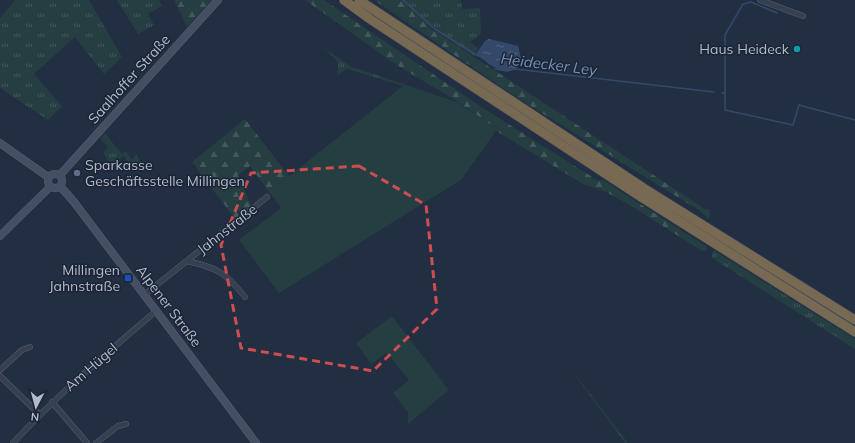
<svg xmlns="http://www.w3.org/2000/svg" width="855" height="443" viewBox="0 0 855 443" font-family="Mulish,sans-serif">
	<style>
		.grass { fill: url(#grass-tufts) }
		.forest { fill: url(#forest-firs) }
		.green { fill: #243e42 }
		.water { fill: url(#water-ripples) }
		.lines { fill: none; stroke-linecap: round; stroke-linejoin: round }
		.stream { stroke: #34496a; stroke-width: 1.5 }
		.street-casing { stroke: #545e6e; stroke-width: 6 }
		.secondary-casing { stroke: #545e6e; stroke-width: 8 }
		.highway-casing { stroke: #414b5b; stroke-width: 10 }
		.street { stroke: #364050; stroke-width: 5 }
		.secondary { stroke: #444f64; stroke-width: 7 }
		.highway { stroke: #776952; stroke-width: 9 }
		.marked { fill: none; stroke: #cd4d51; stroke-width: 3; stroke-dasharray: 8 5; stroke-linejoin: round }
		.culture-dot { fill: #0f9aa8; stroke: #1b2535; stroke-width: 1.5 }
		.service-dot { fill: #5c6f8a; stroke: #1b2535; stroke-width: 1.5 }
		.transit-dot { fill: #1a4fb4; stroke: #1b2535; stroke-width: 1.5 }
		.labels { text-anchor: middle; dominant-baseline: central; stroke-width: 3; stroke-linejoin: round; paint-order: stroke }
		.poi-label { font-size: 14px; fill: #b2bbcb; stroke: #1b2535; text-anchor: end }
		.street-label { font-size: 14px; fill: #b2bbcb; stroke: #1b2535 }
		.water-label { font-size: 15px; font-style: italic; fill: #7791b6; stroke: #1b2535 }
	</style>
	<defs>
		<pattern id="grass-tufts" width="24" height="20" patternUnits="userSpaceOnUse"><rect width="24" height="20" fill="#243e42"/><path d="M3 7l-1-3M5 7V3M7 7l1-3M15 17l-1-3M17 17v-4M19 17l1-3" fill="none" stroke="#41585c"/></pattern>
		<pattern id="forest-firs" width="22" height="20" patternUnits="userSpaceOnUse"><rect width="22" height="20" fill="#243e42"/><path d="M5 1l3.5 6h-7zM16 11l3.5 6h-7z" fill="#41585c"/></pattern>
		<pattern id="water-ripples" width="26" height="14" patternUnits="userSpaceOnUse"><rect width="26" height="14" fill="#34496a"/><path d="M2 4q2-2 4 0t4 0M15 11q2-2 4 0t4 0" fill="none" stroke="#4f617e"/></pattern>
	</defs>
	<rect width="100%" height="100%" fill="#222e41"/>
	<!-- grass -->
	<path class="grass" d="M 15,0 L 89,0 L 122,57 L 104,74 L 75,37 L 34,74 L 62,106 L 48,120 L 0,88 L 0,18 Z
		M 117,0 L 159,0 L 162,6 L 148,14 L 154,25 L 138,34 Z
		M 402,0 L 461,0 L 462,9 L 480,8 L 481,32 L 480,35 L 470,42 L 478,48 L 474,56 L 423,22 Z
		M 320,46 L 352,67 L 457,102 L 347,69 L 337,75 C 342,59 332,56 320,46 Z
		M 105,133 L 123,156 L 111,165 L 103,153 L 108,147 L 100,139 Z
		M 126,151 L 132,160 L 136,155 L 144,166 L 134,169 L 122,154 Z
		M 713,250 L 855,339 L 855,349 L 712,258 Z
		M 567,364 L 628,443 L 625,443 Z"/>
	<!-- forest -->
	<path class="forest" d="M 174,0 L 212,0 L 187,27 Z
		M 305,0 L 324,0 L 483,108 L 597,180 L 603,180 L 701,243 L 706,246 L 707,251 L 702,251 L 628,204 L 606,192 L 583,184 L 496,131 L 494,127 L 452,98 L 398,66 Z
		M 374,0 L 402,0 L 423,22 L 435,31 L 705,209 L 710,210 L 709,219 L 700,211 L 516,97 Z
		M 245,119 L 289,176 L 269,192 L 250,166 L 238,175 L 252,208 L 236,220 L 192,162 Z"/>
	<!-- green -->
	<path class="green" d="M 404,85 L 457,102 L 494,127 L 496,131 L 461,180 L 279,293 L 239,240 L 281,208 L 269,192 Z
		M 392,316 L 449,390 L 408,424 L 408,413 L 393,393 L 409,380 L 387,353 L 371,364 L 356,343 Z"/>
	<!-- water -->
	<path class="water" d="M 489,39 L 518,46 L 521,58 L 518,67 C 503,78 488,63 476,54 L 485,41 Z"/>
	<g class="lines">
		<!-- stream -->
		<path class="stream" d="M 403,0 L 435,29 L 478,56
			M 495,69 L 507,71 L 515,69 L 714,92
			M 722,93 L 725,93 L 725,110 L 793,125 L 799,105 L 855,120
			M 725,93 L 725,35 L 743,4 L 751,2 L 777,13"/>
		<defs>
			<path id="street" d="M 760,0 L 803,16
				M 187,261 C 218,268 225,272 245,297
				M 144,295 L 267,197
				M 0,370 L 22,350 L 30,347
				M 0,376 L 39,414
				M 52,402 L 87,443
				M 13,443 C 57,395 106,354 156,311
				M 96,443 L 118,426 L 126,424"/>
			<path id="secondary" d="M 0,143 L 48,177
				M48 181a7 7 0 1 1 14 0a7 7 0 1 1-14 0Z
				M 60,175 L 218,0
				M 60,186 L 74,202 L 256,443
				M 0,236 L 50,187"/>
			<path id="highway" d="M 344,0 L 370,19 L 638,195 L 855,332
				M 359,0 L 645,189 L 855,320"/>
		</defs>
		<!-- street casing -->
		<use href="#street" class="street-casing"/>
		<!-- secondary casing -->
		<use href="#secondary" class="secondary-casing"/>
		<!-- highway casing -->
		<use href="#highway" class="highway-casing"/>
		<!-- street -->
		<use href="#street" class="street"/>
		<!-- secondary -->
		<use href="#secondary" class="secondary"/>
		<!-- highway -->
		<use href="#highway" class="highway"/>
	</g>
	<!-- marked area -->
	<path class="marked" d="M 359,166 L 426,205 L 437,309 L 373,371 L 241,348 L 221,245 L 251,173 Z"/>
	<!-- markers -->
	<circle class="culture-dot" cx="797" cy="49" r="4"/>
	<circle class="service-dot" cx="77" cy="173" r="4"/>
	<rect class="transit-dot" x="124" y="274" width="8" height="8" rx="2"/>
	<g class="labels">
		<!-- poi labels -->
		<g class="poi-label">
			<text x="789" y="49">Haus Heideck</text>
			<text x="85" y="165" text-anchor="start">Sparkasse<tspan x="85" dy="16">Geschäftsstelle Millingen</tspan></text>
			<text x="120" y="270">Millingen<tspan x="120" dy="16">Jahnstraße</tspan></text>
		</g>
		<!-- street labels -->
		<g class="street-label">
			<text transform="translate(129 79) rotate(-48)">Saalhoffer Straße</text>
			<text transform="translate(227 229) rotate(-38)">Jahnstraße</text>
			<text transform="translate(169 306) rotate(53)">Alpener Straße</text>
			<text transform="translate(91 367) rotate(-41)">Am Hügel</text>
		</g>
		<!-- water labels -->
		<g class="water-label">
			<text transform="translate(549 64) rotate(7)">Heidecker Ley</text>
		</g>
	</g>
	<!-- north arrow -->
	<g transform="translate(36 407) rotate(186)" stroke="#1b2535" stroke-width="3" paint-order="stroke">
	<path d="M0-3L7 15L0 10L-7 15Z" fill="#b2bbcb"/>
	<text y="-6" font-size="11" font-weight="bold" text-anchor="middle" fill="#b2bbcb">N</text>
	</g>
</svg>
